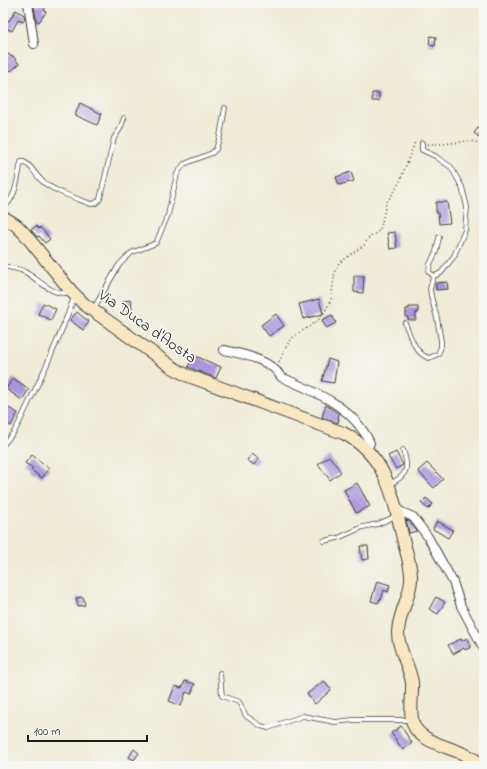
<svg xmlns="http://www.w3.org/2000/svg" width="487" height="769" viewBox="0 0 487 769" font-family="'Indie Flower',sans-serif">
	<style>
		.building { fill: url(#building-back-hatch) }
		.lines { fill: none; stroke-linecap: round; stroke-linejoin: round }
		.service-casing { stroke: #3c3b38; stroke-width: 5.5 }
		.minor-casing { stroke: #3c3b38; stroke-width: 10 }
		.secondary-casing { stroke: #3c3b38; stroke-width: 14 }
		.path { stroke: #3c3b38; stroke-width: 1.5; stroke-dasharray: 1 3; stroke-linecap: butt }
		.service { stroke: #fff; stroke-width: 4 }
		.minor { stroke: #fff; stroke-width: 8 }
		.secondary { stroke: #f9e7c3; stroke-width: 12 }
		.labels { text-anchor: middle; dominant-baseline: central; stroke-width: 3.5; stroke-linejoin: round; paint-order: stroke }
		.street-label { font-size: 16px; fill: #1c1c1c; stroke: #f6f6f2 }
	</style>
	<defs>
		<pattern id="building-back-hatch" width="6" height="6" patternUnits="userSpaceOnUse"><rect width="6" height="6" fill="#ac99e0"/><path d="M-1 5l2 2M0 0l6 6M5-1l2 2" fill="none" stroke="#8b7cb5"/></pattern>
	</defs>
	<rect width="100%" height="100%" fill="#f6f6f2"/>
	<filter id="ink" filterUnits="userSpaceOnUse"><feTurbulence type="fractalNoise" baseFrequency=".025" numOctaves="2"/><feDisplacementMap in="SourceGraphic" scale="8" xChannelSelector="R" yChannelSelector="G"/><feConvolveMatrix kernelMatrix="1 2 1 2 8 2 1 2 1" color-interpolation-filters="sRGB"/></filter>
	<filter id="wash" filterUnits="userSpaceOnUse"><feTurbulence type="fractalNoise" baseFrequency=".012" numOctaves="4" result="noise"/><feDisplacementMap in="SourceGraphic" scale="16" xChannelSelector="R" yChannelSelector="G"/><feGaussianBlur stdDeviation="0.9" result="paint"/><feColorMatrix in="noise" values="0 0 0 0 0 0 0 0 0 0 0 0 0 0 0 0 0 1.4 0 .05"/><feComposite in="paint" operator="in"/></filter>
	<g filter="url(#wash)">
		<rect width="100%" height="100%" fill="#efebd6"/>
		<g id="blocks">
			<!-- building -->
			<path class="building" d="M 42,3 L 46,7 L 44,10 L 46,12 L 39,22 L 36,20 L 34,6 L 38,6 Z
				M 16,10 L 24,15 L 25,19 L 23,22 L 18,20 L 12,31 L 8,29 L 3,38 L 3,18 L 9,21 Z
				M 430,36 L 436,37 L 435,46 L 429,45 Z
				M 3,50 L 7,55 L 9,54 L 11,57 L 13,56 L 19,64 L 11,71 L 3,61 Z
				M 372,93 L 379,93 L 379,101 L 372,101 Z
				M 80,103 L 102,114 L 97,125 L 75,115 Z
				M 484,124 L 484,141 L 474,133 L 478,128 L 480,129 Z
				M 351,172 L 354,181 L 339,185 L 336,177 Z
				M 436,202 L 447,202 L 450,223 L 439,224 L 438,213 L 436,213 Z
				M 36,226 L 39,229 L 40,227 L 50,239 L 45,243 L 39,236 L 37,237 L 31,230 Z
				M 395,232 L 397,248 L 390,249 L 387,233 Z
				M 354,276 L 364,276 L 363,293 L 354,292 Z
				M 447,282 L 448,289 L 436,290 L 436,283 Z
				M 319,299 L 323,314 L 303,319 L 299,304 Z
				M 131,300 L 132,309 L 124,310 L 123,301 Z
				M 43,303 L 56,309 L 51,320 L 38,314 Z
				M 409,307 L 418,307 L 418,313 L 416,313 L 416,320 L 408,320 L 408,317 L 406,317 L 406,309 L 409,309 Z
				M 77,312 L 89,322 L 83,330 L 70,320 Z
				M 276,314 L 284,326 L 269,336 L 261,325 Z
				M 332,315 L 336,323 L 326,328 L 322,320 Z
				M 193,355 L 221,367 L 216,378 L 188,367 Z
				M 328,359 L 337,362 L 334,383 L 322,381 Z
				M 13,378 L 29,389 L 22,400 L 6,389 Z
				M 3,405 L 18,413 L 11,426 L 3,421 Z
				M 326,405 L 339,414 L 338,417 L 339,418 L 338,423 L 322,417 Z
				M 396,452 L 403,465 L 396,469 L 388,456 Z
				M 252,454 L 259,459 L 254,465 L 247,460 Z
				M 32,455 L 49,468 L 42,478 L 31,470 L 33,468 L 25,463 Z
				M 329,456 L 341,472 L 330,480 L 318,464 Z
				M 427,463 L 443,479 L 434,488 L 418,471 Z
				M 357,483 L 370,506 L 356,513 L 344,490 Z
				M 426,498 L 433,504 L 428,509 L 421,503 Z
				M 406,520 L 409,521 L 417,531 L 409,533 Z
				M 437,521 L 453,530 L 448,538 L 433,529 Z
				M 360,546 L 368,546 L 369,559 L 362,560 Z
				M 377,581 L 390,585 L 388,592 L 384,590 L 381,600 L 380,599 L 378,603 L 371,601 Z
				M 83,597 L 85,605 L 78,606 L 76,598 Z
				M 436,597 L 445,602 L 438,614 L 429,609 Z
				M 467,638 L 471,647 L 465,650 L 464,648 L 453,654 L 448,645 L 461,639 L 462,641 Z
				M 185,681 L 195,684 L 191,694 L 186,692 L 181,706 L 169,701 L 175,686 L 182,688 Z
				M 324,681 L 331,690 L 315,704 L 307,694 Z
				M 401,726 L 412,743 L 403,750 L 391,733 Z
				M 134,749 L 139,753 L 134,760 L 129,757 Z"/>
		</g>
	</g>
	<g filter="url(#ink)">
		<use href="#blocks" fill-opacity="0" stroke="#3c3b38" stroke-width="1"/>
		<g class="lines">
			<defs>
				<path id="service" d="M 3,207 C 16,201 18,175 21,162 L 24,162 C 32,166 34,173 41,180 C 52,191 76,198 91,204 L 96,203 L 100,199 L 114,138 L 120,129 L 124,118
					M 3,266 C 10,268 18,268 25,272 C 37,278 54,298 69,292
					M 434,276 L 429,272 L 430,264 L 436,252 L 439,237
					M 94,308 L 119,265 L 131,253 L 156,243 L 168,215 L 177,174 L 184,164 L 212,153 L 216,149 L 220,136 L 225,108
					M 405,323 C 410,335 415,354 429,358 L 438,354 L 441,347 L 441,341 L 437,318 L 431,296 L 430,289 L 432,281 L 434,276 L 441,273 L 454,256 L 465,230 L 467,207 L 462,187 L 451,167 L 435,156 L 422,150 L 422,143
					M 3,445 L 14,432 L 19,423 C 39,382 59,341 74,297
					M 390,484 C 408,475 409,468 403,450
					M 324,541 L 338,538 L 363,527 L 378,524 L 396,516
					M 220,673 L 222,696 L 239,702 L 246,716 L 261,726 L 268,728 L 303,716 L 335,722 L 353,720 L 410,720"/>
				<path id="minor" d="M 28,3 L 34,44
					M 224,350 C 242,354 272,360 281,377 C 315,392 353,406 370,443 L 367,449
					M 397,510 L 413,517 L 428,537 L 453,582 L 461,606 L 484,649"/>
				<path id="secondary" d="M 3,217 L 16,225 L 24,233 L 71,291 L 84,304 L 172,367 L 186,375 L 343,433 C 386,455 393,495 403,539 C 406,552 412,567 411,580 C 410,599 398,614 398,633 C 398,651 410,666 412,683 C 413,696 408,717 415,728 C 426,744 451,747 468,756 C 473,758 478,762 483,766"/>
			</defs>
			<!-- service casing -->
			<use href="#service" class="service-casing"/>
			<!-- minor casing -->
			<use href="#minor" class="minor-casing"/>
			<!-- secondary casing -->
			<use href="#secondary" class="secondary-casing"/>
			<!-- path -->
			<path class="path" d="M 428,144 L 443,144 L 469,141 L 484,144
				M 279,362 L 287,345 L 294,336 L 318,321 L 326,310 L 331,299 L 335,271 L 339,263 L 364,245 L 370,236 L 377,233 L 381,227 L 386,203 L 394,192 L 400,181 L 415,142 L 416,142
				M 123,766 L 128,766"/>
			<!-- service -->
			<use href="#service" class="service"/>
			<!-- minor -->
			<use href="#minor" class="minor"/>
			<!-- secondary -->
			<use href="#secondary" class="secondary"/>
		</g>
	</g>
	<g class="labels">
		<!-- street labels -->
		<g class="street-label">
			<text transform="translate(147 327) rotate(35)">Via Duca d'Aosta</text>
		</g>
	</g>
	<!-- margin -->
	<rect width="487" height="769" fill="none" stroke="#f6f6f2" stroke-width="16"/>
	<!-- scale -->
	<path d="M28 735v6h119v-6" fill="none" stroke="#1c1c1c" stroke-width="2"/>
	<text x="34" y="735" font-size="12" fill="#1c1c1c" stroke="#f6f6f2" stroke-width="3" paint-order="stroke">100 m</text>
</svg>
